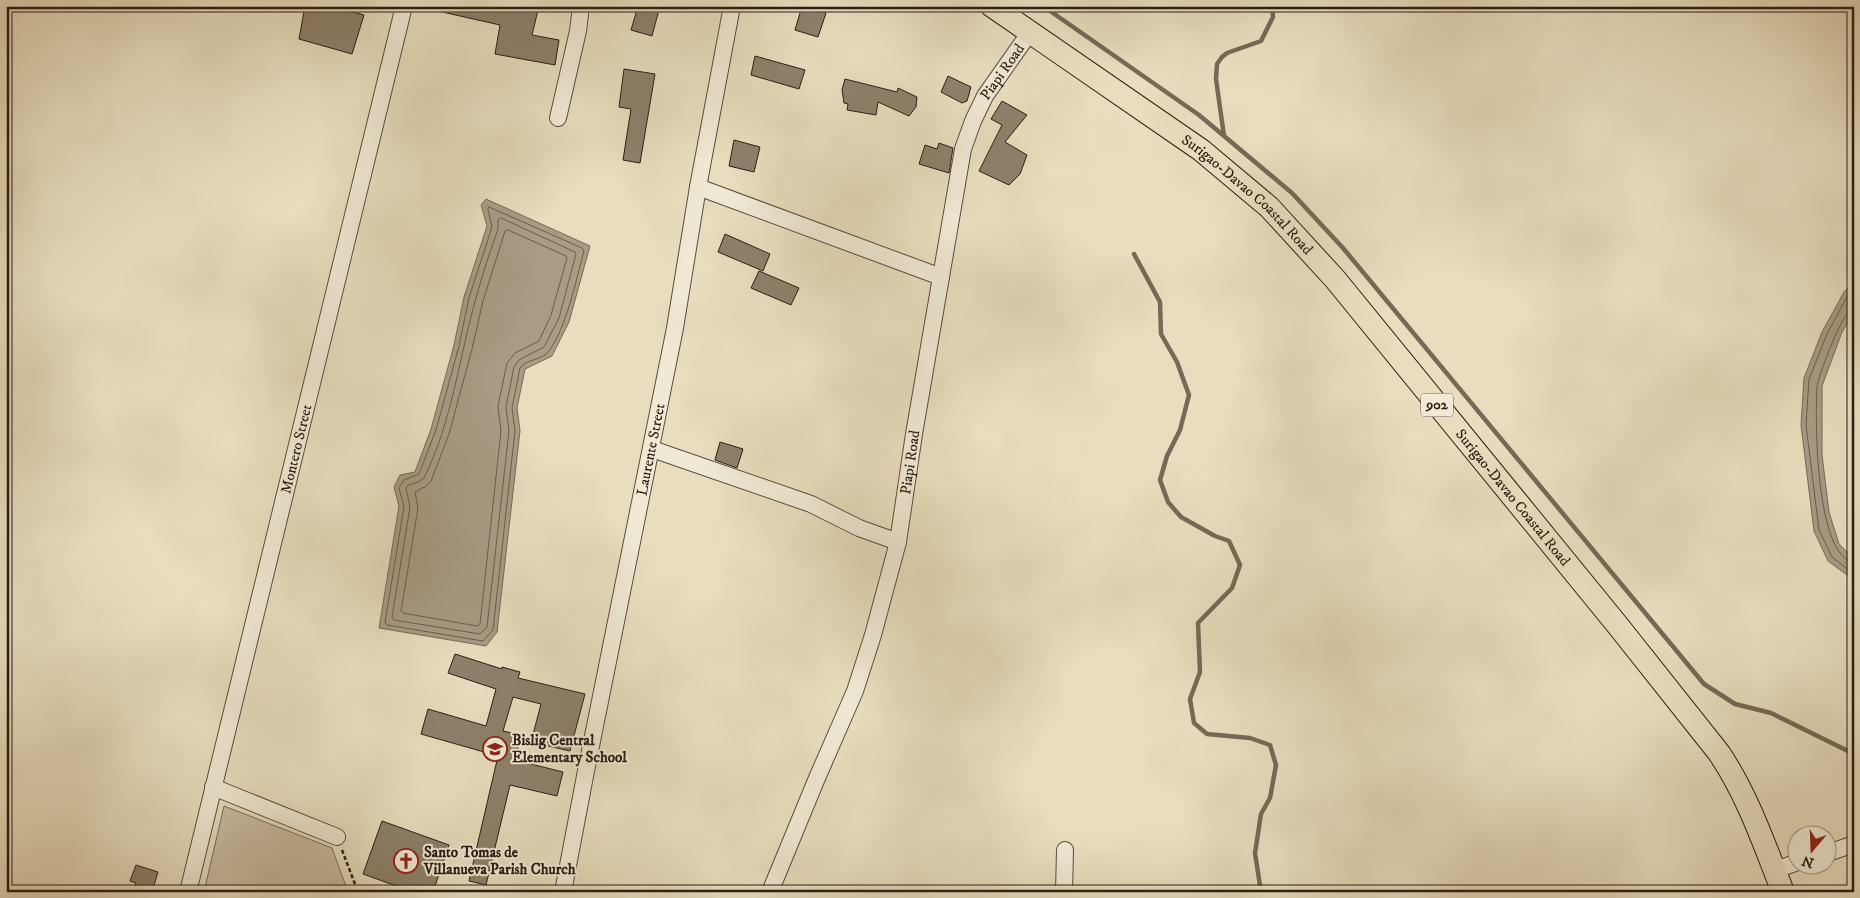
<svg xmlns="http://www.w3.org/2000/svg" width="1860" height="898" viewBox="0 0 1860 898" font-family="'IM FELL DW Pica',serif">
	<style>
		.green { fill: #c8bda2; stroke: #7a6c5a }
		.water { fill: #a89c85; stroke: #766957 }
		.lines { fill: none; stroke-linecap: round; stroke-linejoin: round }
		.shore { stroke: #6a5c4c; stroke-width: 1 }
		.stream { stroke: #766957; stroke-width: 4.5 }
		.building { fill: #8d816c; stroke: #2b1c13 }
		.minor-casing { stroke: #5a4c3e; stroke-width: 18 }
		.highway-casing { stroke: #2b1c13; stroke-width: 24 }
		.path { stroke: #2b1c13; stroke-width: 2.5; stroke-dasharray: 4 2.5; stroke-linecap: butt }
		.minor { stroke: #f0ead5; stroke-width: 16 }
		.highway { stroke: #e8debf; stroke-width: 22 }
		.labels { text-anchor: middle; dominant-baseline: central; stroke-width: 4; stroke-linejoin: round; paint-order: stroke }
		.shield { fill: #f0ead5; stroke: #665a4d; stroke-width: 1 }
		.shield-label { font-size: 14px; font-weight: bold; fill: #2b1c13 }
		.street-label { font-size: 15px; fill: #2b1c13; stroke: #f0ead5 }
		.poi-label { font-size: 15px; font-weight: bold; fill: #2b1c13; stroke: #f0ead5; text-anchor: start }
	</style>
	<rect width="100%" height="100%" fill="#e8debf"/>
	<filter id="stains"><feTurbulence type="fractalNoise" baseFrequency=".004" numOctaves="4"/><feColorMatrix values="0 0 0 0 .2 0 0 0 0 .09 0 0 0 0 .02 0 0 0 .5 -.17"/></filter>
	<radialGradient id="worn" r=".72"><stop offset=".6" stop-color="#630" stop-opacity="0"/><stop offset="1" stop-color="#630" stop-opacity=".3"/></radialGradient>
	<!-- green -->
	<path class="green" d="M 224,806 L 332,848 L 348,892 L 204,892 Z"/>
	<!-- water -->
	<path class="water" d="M 486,199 L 590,246 L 569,322 L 552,356 L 525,369 L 517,408 L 520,431 L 497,632 L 486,646 L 379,628 L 399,506 L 394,487 L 400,475 L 415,472 L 431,429 L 454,345 L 464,297 L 487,226 L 481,205 Z
		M 1854,282 L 1854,312 L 1842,332 L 1822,386 L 1822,455 L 1829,512 L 1839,544 L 1854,559 L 1854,580 L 1828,561 L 1814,531 L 1801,425 L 1804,378 L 1822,332 L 1844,292 Z"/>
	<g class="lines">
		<!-- shore -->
		<path class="shore" d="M 489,207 L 582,248 L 584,251 C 576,280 567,326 549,351 C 543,360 526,359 520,368 L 512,408 L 515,431 L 493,630 L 483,641 L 387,625 L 385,622 L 404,507 L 399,488 L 404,480 L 419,474 L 436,430 L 459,346 L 469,298 L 492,227 L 488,210 Z
			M 501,218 L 575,252 L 576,254 L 559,318 L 544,347 L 519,360 L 514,367 L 506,407 L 509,431 L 487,627 L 480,634 L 394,620 L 392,617 L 410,507 L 406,488 L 408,485 L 418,482 L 424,478 C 452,422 459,358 476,298 C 482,275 490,252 498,229 L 498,220 Z
			M 508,230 L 566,256 L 567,258 L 551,315 L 539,341 L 515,353 L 507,363 L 498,406 L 501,431 L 480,624 L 477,626 L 403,613 L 401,611 L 418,508 L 415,492 L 426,486 L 431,481 L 449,434 L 472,349 L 483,301 L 505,231 Z
			M 1854,289 L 1848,295 L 1827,334 L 1809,379 L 1806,425 L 1819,530 L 1832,557 L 1854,574
			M 1854,311 C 1850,311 1850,311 1847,314 C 1839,323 1818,376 1817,387 C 1815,417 1815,558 1854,562"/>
		<!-- stream -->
		<path class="stream" d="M 1043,6 L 1199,115 L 1292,193 L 1343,248 L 1704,684 L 1735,704 L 1771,713 L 1854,754
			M 1224,136 L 1216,79 L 1217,64 L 1222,57 L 1227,53 L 1261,41 L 1273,17 L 1272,6
			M 1134,254 L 1160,302 L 1161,334 L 1177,362 L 1189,395 L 1180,430 L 1167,456 L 1160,480 L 1168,502 L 1181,517 L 1215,536 L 1229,541 L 1240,565 L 1232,588 L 1198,623 L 1200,672 L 1190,699 L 1194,723 L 1207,734 L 1250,738 L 1270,745 L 1276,765 L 1270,798 L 1261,814 L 1255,853 L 1261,892"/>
	</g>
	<!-- building -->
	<path class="building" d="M 305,6 L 328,6 L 364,15 L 352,54 L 299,39 Z
		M 439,6 L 539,6 L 532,35 L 559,40 L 555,65 L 495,54 L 500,25 L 438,11 Z
		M 638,6 L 660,6 L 652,36 L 631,30 Z
		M 802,6 L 826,13 L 818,37 L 795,30 Z
		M 755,56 L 805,70 L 799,89 L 751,75 Z
		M 624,69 L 655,74 L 640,163 L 623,160 L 631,109 L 619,107 Z
		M 948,76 L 971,87 L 967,101 L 962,103 L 941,92 Z
		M 845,79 L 897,92 L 898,88 L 917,97 L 916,107 L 909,116 L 878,102 L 876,115 L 847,110 L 848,104 L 844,103 L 842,90 Z
		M 1002,101 L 1027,115 L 1005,142 L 1027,155 L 1020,174 L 1009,185 L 979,171 L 1002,125 L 991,119 Z
		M 734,140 L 760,147 L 754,172 L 729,166 Z
		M 939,143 L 953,148 L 949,173 L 919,164 L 925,145 L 937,149 Z
		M 725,234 L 770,254 L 763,271 L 718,252 Z
		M 759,271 L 799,288 L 791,305 L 751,288 Z
		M 720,442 L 743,449 L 737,468 L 715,460 Z
		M 455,654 L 502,669 L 502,667 L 520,672 L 518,678 L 585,694 L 570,751 L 531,742 L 541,704 L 513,697 L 503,731 L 521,735 L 515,760 L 563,772 L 557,796 L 510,785 L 486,885 L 469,881 L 498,756 L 421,734 L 428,709 L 486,726 L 496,689 L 448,673 Z
		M 382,821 L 449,845 L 433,892 L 413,892 L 363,874 Z
		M 136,865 L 158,872 L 152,892 L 133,892 L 136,883 L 130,881 Z"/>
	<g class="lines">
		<defs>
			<g id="minor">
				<path d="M 558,118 L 578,31 L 581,6"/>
				<path d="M 698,187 L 941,277"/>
				<path d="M 652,449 L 811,504 L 859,528 L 898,542"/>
				<path d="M 213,787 L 337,837"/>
				<path d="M 1828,853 L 1854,844"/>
				<path d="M 1775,870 L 1798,862"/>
				<path id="s1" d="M 188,892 L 404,6"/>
				<path id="s2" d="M 563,892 L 585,776 L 675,328 L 698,187 L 732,6"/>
				<path id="s3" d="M 770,892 L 817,778 L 855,691 L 873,635 L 898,542 L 914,434 L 963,149 L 973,121 L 985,96 L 1030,32"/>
				<path d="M 1064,892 L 1065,850"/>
			</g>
			<g id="highway">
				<path id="s4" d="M 992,6 L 1201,150 L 1269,207 L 1335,279 L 1619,627 L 1719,753 C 1748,796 1764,844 1783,892"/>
			</g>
		</defs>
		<!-- minor casing -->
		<use href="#minor" class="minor-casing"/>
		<!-- highway casing -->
		<use href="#highway" class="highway-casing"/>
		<!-- path -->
		<path class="path" d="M 342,850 L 358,892"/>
		<!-- minor -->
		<use href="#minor" class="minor"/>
		<!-- highway -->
		<use href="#highway" class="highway"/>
	</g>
	<!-- icons -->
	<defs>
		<symbol id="school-ring" viewBox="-11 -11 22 22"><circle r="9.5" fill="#f0ead5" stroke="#8f2418" stroke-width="1.5"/><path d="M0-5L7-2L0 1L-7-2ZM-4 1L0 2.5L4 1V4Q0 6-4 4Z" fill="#8f2418"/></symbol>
		<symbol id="church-ring" viewBox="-11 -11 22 22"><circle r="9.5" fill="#f0ead5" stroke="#8f2418" stroke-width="1.5"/><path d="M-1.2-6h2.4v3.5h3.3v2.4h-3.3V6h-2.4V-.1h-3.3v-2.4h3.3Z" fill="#8f2418"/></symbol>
	</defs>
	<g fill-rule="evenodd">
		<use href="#school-ring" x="481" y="735" width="28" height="28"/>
		<use href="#church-ring" x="392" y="847" width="28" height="28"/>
	</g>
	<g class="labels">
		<!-- shield labels -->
		<rect class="shield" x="1421" y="393.5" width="32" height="23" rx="4"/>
		<g class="shield-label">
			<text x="1437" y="405">902</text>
		</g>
		<!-- street labels -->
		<g class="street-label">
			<text stroke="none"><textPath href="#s3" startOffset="859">Piapi Road</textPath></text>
			<text stroke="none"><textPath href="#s4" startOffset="318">Surigao-Davao Coastal Road</textPath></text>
			<text stroke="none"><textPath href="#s1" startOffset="456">Montero Street</textPath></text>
			<text stroke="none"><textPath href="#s2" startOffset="451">Laurente Street</textPath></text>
			<text stroke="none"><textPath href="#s3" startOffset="454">Piapi Road</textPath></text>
			<text stroke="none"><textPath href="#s4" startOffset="722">Surigao-Davao Coastal Road</textPath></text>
		</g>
		<!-- poi labels -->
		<g class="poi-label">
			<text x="512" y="740">Bislig Central<tspan x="512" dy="17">Elementary School</tspan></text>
			<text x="424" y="852">Santo Tomas de<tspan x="424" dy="17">Villanueva Parish Church</tspan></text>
		</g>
	</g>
	<!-- margin -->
	<rect width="1860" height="898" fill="none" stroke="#e8debf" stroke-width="25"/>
	<rect x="8" y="8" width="1845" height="883" fill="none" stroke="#2b1c13" stroke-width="2.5"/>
	<rect x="12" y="12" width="1835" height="873" fill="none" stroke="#2b1c13"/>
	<!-- north arrow -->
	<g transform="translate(1812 850) rotate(199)"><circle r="24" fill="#f0ead5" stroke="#a19887"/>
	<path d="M0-4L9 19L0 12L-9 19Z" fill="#8f2418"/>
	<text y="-8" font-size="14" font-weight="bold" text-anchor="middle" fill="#2b1c13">N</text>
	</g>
	<rect width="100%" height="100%" filter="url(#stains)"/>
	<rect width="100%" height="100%" fill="url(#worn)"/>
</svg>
